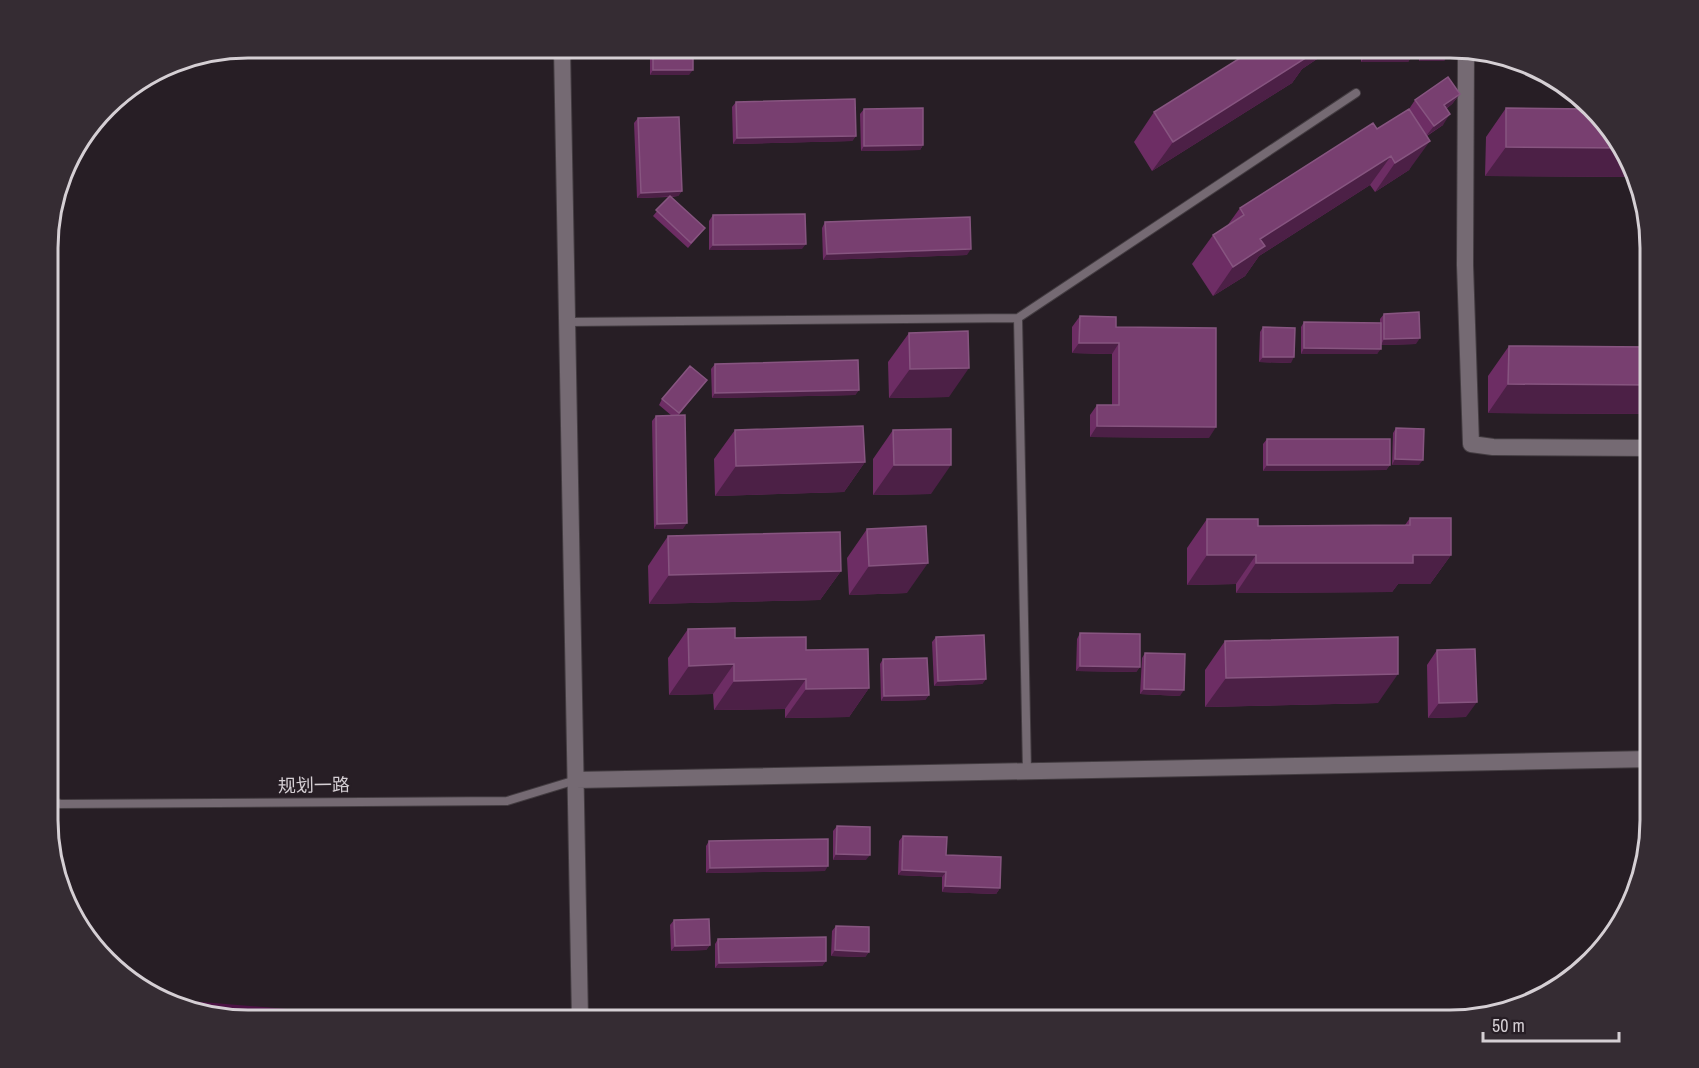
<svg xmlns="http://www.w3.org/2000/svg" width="1699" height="1068" viewBox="0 0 1699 1068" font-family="'Archivo Narrow','Noto Sans SC',sans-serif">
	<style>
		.green { fill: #4b1244 }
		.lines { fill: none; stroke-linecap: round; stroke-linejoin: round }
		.service-casing { stroke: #433c41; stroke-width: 10 }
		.minor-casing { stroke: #433c41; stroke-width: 18 }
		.tertiary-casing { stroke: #433c41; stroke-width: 18 }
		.service { stroke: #756a73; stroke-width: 8 }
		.minor { stroke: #756a73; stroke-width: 16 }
		.tertiary { stroke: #756a73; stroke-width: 16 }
		.wall { fill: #6d2d64 }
		.shaded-wall { fill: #4c2046 }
		.building { fill: #783f70; stroke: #875580; stroke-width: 1.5 }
		.labels { text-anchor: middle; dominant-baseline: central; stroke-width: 4.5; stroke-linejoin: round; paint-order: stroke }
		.street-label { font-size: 18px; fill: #d5cfd4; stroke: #271e25 }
		.rim { fill: none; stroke: #d5cfd4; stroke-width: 3 }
	</style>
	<rect width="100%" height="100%" fill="#271e25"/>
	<!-- green -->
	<path class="green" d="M 166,999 L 421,1020 L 248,1020 L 196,1013 Z"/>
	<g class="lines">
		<defs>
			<path id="service" d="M 567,322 L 1018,318
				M 1027,771 L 1018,318 L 1356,93
				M 50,802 L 61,804 L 507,801 L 576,780"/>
			<path id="minor" d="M 1466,51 L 1465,265 L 1471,444 L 1493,447 L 1651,448"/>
			<path id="tertiary" d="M 562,48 L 580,1020
				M 576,780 L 1651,759"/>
		</defs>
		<!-- service casing -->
		<use href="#service" class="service-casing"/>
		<!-- minor casing -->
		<use href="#minor" class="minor-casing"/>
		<!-- tertiary casing -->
		<use href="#tertiary" class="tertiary-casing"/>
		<!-- service -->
		<use href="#service" class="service"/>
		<!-- minor -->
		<use href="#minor" class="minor"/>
		<!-- tertiary -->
		<use href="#tertiary" class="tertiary"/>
	</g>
	<!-- wall -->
	<path class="wall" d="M 650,48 L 693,48 L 689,75 L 650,75 Z
		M 1059,48 L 1103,48 L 1099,55 L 1059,55 Z
		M 1361,48 L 1417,48 L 1408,62 L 1361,62 Z
		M 1419,48 L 1451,48 L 1444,61 L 1419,61 Z
		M 1329,51 L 1302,69 L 1292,83 L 1152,171 L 1134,142 L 1154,112 Z
		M 1460,94 L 1452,104 L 1446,109 L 1443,125 L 1427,136 L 1409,170 L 1375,192 L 1370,185 L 1259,256 L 1245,276 L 1213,296 L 1192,264 L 1213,235 L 1227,226 L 1240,208 L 1377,129 L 1409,109 L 1415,100 Z
		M 736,102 L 856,136 L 852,141 L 733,144 L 732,107 Z
		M 1506,108 L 1624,148 L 1633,177 L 1485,176 L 1486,137 Z
		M 864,109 L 923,145 L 920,150 L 861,151 L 860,114 Z
		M 638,118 L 682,191 L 678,196 L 671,197 L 701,233 L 688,248 L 653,216 L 669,197 L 637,198 L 634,123 Z
		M 713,215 L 802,249 L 709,250 L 709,221 Z
		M 825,222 L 967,255 L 823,260 L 822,228 Z
		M 1384,314 L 1416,344 L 1381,345 L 1377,354 L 1301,354 L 1301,327 L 1304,322 L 1380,323 L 1380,319 Z
		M 1080,316 L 1116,327 L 1209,438 L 1090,437 L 1090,415 L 1097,405 L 1112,405 L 1112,354 L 1072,353 L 1072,327 Z
		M 1263,327 L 1291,363 L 1259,362 L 1260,332 Z
		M 909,333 L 949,397 L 889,398 L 888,362 Z
		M 1509,346 L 1651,347 L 1651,414 L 1488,413 L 1488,376 Z
		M 715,364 L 859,390 L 855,395 L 712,398 L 711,369 Z
		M 707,380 L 678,416 L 683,529 L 654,529 L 652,421 L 656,416 L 672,416 L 659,405 L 662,399 Z
		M 1396,428 L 1419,465 L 1392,465 L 1393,433 Z
		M 735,430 L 865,462 L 844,492 L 715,496 L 714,459 Z
		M 893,430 L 931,494 L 873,495 L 873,459 Z
		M 1267,439 L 1390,465 L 1386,470 L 1263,471 L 1263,444 Z
		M 1410,518 L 1451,555 L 1430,584 L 1398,584 L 1392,592 L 1236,593 L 1236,584 L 1187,585 L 1187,548 L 1207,519 L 1258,526 L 1405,525 Z
		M 867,529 L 907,593 L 849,595 L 847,558 Z
		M 668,536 L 841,571 L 820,600 L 649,604 L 648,566 Z
		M 688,629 L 735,638 L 806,650 L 869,688 L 849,717 L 785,718 L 785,709 L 714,710 L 713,694 L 669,695 L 668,658 Z
		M 1080,633 L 1140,667 L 1136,672 L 1076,671 L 1077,639 Z
		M 936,637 L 986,679 L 982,684 L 934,686 L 932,642 Z
		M 1225,641 L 1378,703 L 1205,707 L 1205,670 Z
		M 1437,650 L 1466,717 L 1428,718 L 1427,665 Z
		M 1145,653 L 1180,696 L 1140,694 L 1142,658 Z
		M 883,659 L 929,695 L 925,700 L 881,701 L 880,664 Z
		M 837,826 L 866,860 L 833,860 L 833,831 Z
		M 903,836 L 946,855 L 1000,888 L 996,894 L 942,892 L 942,877 L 898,875 L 899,841 Z
		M 709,841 L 825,871 L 706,873 L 706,846 Z
		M 674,920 L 710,945 L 706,950 L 671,951 L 670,925 Z
		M 836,926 L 869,952 L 865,957 L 831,956 L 832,931 Z
		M 718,939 L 826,961 L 822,966 L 715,968 L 715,944 Z"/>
	<!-- shaded-wall -->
	<path class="shaded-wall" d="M 1309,48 L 1331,48 L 1329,51 L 1302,69 L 1292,83 L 1152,171 L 1173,142 Z
		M 1370,48 L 1417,48 L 1408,62 L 1361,62 Z
		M 1062,50 L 1103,50 L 1099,55 L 1059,55 Z
		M 1426,50 L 1451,51 L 1444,61 L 1419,61 Z
		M 653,70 L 693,70 L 689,75 L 650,75 Z
		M 1460,94 L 1452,104 L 1436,116 L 1444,105 Z
		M 1450,114 L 1443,125 L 1426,136 L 1434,126 Z
		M 856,136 L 852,141 L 733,144 L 737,138 Z
		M 1430,141 L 1409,170 L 1375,192 L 1395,163 Z
		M 923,145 L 920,150 L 861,151 L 864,146 Z
		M 1506,147 L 1623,148 L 1633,177 L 1485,176 Z
		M 1391,156 L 1370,185 L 1259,256 L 1245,276 L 1213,296 L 1233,267 L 1260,239 Z
		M 682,191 L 678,196 L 637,198 L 641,193 Z
		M 806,244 L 802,249 L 709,250 L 713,245 Z
		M 971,249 L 967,255 L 823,260 L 827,254 Z
		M 1420,338 L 1416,344 L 1381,345 L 1384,339 Z
		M 1079,343 L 1119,343 L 1112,354 L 1072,353 Z
		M 1304,348 L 1381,349 L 1377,354 L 1301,354 Z
		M 1263,357 L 1294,357 L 1291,363 L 1259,362 Z
		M 969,368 L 949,397 L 889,398 L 910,369 Z
		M 1508,384 L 1651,385 L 1651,414 L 1488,413 Z
		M 859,390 L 855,395 L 712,398 L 715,393 Z
		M 1097,426 L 1216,427 L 1209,438 L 1090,437 Z
		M 1395,459 L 1423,460 L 1419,465 L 1392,465 Z
		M 865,462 L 844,492 L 715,496 L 736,466 Z
		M 894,465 L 951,465 L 931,494 L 873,495 Z
		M 1267,465 L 1390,465 L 1386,470 L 1263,471 Z
		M 687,523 L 683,529 L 654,529 L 657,524 Z
		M 1207,555 L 1256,555 L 1236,584 L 1187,585 Z
		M 1413,555 L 1451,555 L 1430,584 L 1398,584 L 1392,592 L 1236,593 L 1256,563 Z
		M 928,563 L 907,593 L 849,595 L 869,566 Z
		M 841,571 L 820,600 L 649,604 L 669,575 Z
		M 734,664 L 713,694 L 669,695 L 689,666 Z
		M 1080,666 L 1140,667 L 1136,672 L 1076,671 Z
		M 1398,674 L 1378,703 L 1205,707 L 1226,678 Z
		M 806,679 L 785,709 L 714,710 L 734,681 Z
		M 986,679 L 982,684 L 934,686 L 938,681 Z
		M 869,688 L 849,717 L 785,718 L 806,689 Z
		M 1144,689 L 1184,690 L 1180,696 L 1140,694 Z
		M 929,695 L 925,700 L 881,701 L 884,696 Z
		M 1477,702 L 1466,717 L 1428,718 L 1439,703 Z
		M 836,854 L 870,855 L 866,860 L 833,860 Z
		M 828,866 L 825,871 L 706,873 L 710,868 Z
		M 902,870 L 946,872 L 942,877 L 898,875 Z
		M 945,886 L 1000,888 L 996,894 L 942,892 Z
		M 710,945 L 706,950 L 671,951 L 675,946 Z
		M 835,950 L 869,952 L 865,957 L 831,956 Z
		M 826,961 L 822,966 L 715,968 L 719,963 Z"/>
	<!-- building -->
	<path class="building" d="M 653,48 L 693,48 L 693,70 L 653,70 Z
		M 1062,48 L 1103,48 L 1103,50 L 1062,50 Z
		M 1256,48 L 1309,48 L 1312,54 L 1173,142 L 1154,112 Z
		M 1426,48 L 1451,48 L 1451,51 L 1426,50 Z
		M 1448,77 L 1460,94 L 1444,105 L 1450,114 L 1434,126 L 1415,100 Z
		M 855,99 L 856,136 L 737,138 L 736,102 Z
		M 923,108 L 923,145 L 864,146 L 864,109 Z
		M 1506,108 L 1587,109 L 1623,148 L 1506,147 Z
		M 1409,109 L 1430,141 L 1395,163 L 1391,156 L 1260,239 L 1265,246 L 1233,267 L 1213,235 L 1244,215 L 1240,208 L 1373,123 L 1377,129 Z
		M 679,117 L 682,191 L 641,193 L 638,118 Z
		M 670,196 L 705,228 L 691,243 L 656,210 Z
		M 805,214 L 806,244 L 713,245 L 713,215 Z
		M 970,217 L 971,249 L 827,254 L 825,222 Z
		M 1419,312 L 1420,338 L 1384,339 L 1384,314 Z
		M 1080,316 L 1116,317 L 1116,327 L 1216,328 L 1216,427 L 1097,426 L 1097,405 L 1119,405 L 1119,343 L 1079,343 Z
		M 1304,322 L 1381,323 L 1381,349 L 1304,348 Z
		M 1263,327 L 1295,328 L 1294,357 L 1263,357 Z
		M 968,331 L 969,368 L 910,369 L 909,333 Z
		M 1509,346 L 1651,347 L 1651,385 L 1508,384 Z
		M 858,360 L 859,390 L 715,393 L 715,364 Z
		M 690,366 L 707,380 L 679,413 L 662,399 Z
		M 685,415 L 687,523 L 657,524 L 656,416 Z
		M 863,426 L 865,462 L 736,466 L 735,430 Z
		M 1396,428 L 1424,429 L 1423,460 L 1395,459 Z
		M 951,429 L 951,465 L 894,465 L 893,430 Z
		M 1267,439 L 1390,439 L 1390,465 L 1267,465 Z
		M 1410,518 L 1451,518 L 1451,555 L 1413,555 L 1413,563 L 1256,563 L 1256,555 L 1207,555 L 1207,519 L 1258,519 L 1258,526 L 1410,525 Z
		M 926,526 L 928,563 L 869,566 L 867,529 Z
		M 840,532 L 841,571 L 669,575 L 668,536 Z
		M 735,628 L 735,638 L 806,637 L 806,650 L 868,649 L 869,688 L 806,689 L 806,679 L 734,681 L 734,664 L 689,666 L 688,629 Z
		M 1080,633 L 1140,634 L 1140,667 L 1080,666 Z
		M 984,635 L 986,679 L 938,681 L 936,637 Z
		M 1398,637 L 1398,674 L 1226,678 L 1225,641 Z
		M 1475,649 L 1477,702 L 1439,703 L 1437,650 Z
		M 1145,653 L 1185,654 L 1184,690 L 1144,689 Z
		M 927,658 L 929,695 L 884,696 L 883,659 Z
		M 837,826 L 870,827 L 870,855 L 836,854 Z
		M 903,836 L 947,837 L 946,855 L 1001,857 L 1000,888 L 945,886 L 946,872 L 902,870 Z
		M 828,839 L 828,866 L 710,868 L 709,841 Z
		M 709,919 L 710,945 L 675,946 L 674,920 Z
		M 836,926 L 869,927 L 869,952 L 835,950 Z
		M 826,937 L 826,961 L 719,963 L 718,939 Z"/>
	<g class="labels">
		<!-- street labels -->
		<g class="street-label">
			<text transform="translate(314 785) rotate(-1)">规划一路</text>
		</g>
	</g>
	<!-- crop -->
	<path d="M0 0H1699V1068H0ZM248 58H1450A190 190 0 0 1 1640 248V820A190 190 0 0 1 1450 1010H248A190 190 0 0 1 58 820V248A190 190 0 0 1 248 58Z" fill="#352c33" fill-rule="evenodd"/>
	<path class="rim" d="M248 58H1450A190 190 0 0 1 1640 248V820A190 190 0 0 1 1450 1010H248A190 190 0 0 1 58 820V248A190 190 0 0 1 248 58Z"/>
	<!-- scale -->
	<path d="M1483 1032v9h136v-9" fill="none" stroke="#d5cfd4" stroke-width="3"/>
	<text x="1492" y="1032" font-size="18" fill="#d5cfd4" stroke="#271e25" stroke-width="4.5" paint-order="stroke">50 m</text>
</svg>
